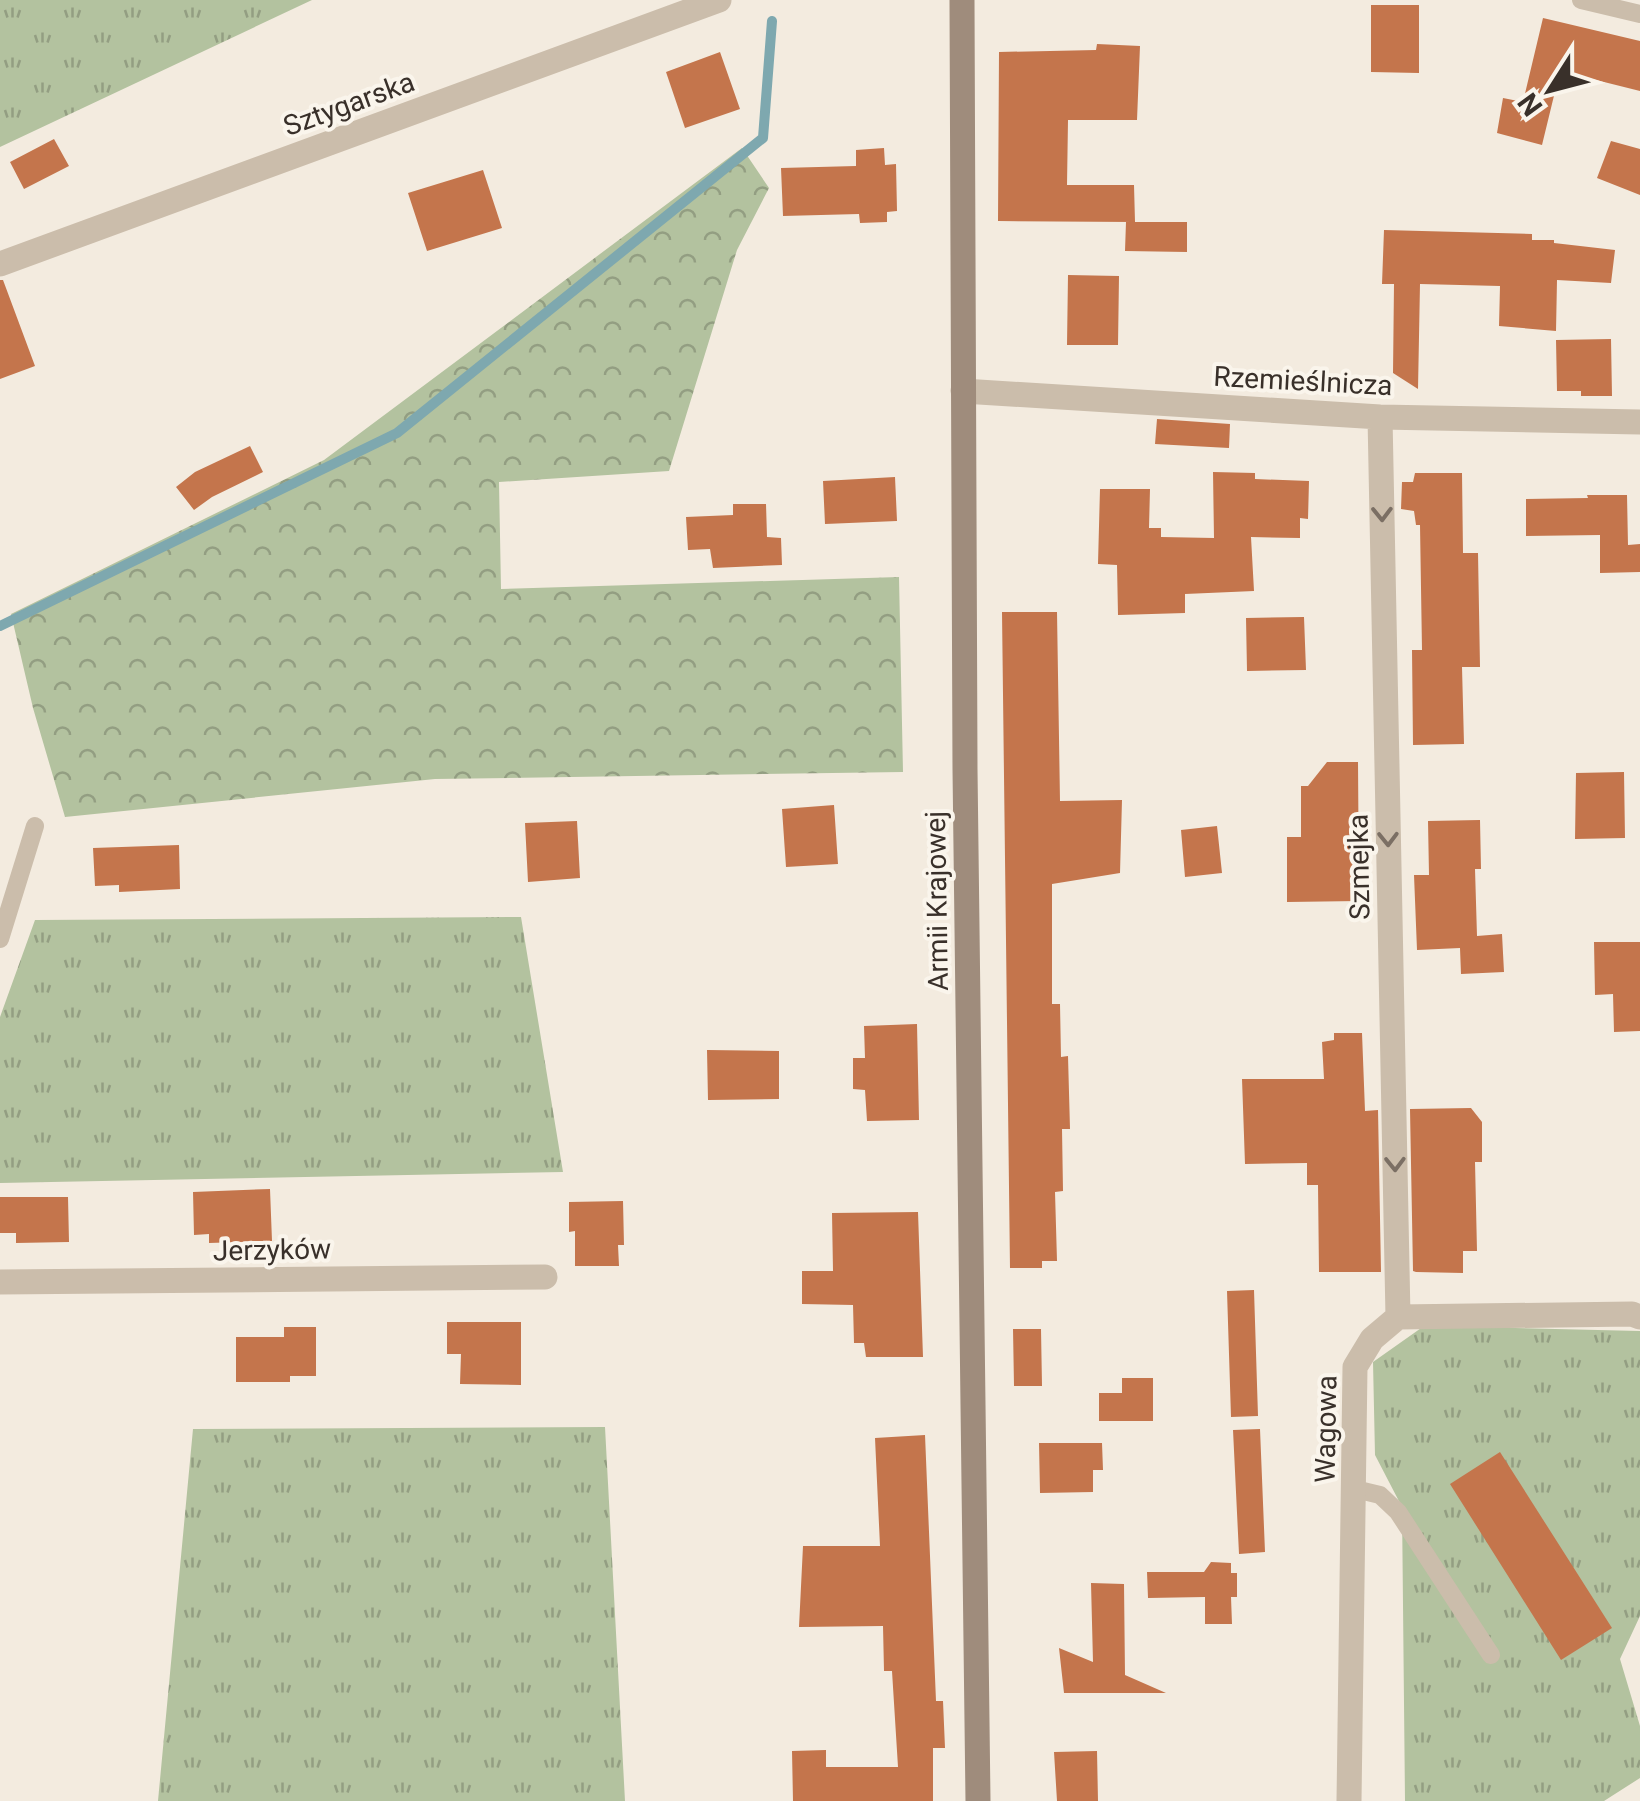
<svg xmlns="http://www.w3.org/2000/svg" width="1640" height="1801" viewBox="0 0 1640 1801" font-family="Roboto,sans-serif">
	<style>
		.grass { fill: url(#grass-tufts) }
		.forest { fill: url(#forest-crowns) }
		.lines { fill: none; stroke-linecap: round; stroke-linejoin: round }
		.stream { stroke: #7ea8af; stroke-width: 10 }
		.building { fill: #c4754c }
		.lane { stroke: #cbbdab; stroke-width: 18 }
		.street { stroke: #cbbdab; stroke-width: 25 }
		.secondary { stroke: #9f8c7c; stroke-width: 25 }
		.oneway { stroke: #7b6f64 }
		.labels { text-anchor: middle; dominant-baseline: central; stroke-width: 8; stroke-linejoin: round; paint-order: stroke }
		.street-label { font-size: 28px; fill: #39302a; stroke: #faf5ec }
	</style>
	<defs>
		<pattern id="grass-tufts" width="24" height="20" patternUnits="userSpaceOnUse" patternTransform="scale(2.5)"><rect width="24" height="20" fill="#b3c29f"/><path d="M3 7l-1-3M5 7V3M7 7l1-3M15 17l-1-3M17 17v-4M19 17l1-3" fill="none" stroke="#939e82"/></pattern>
		<pattern id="forest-crowns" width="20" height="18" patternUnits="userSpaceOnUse" patternTransform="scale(2.5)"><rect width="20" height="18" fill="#b3c29f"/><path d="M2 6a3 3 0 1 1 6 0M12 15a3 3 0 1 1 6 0" fill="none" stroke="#939e82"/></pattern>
	</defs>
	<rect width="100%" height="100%" fill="#f3ebdf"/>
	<!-- grass -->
	<path class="grass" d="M 0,0 L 312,0 L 0,147 Z
		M 521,917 L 563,1172 L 0,1183 L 0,1017 L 35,920 Z
		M 1424,1326 L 1640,1331 L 1640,1616 L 1620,1659 L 1640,1726 L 1640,1778 L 1604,1801 L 1405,1801 L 1402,1507 L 1375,1455 L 1373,1362 Z
		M 605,1427 L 625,1801 L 158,1801 L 193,1429 Z"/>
	<!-- forest -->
	<path class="forest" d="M 742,148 L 769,188 L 737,250 L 669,471 L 499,482 L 501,589 L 899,577 L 903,772 L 435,779 L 65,817 L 33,708 L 11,614 L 324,460 Z"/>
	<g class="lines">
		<!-- stream -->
		<path class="stream" d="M 0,626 L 397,433 L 763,138 L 772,21"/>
	</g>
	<!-- building -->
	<path class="building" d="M 1371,5 L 1419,5 L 1419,73 L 1371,72 Z
		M 1543,18 L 1640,41 L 1640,91 L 1560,71 L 1542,145 L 1497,133 L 1503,98 L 1523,102 Z
		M 1097,44 L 1140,46 L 1137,120 L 1068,120 L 1067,185 L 1134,185 L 1135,222 L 998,221 L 999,52 L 1096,50 Z
		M 720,52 L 740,109 L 685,128 L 666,72 Z
		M 54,139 L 69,166 L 24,189 L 10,162 Z
		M 1611,141 L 1640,149 L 1640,195 L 1597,178 Z
		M 884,148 L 885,165 L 896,164 L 897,211 L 887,212 L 887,222 L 860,223 L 859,214 L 783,216 L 781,168 L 856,166 L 856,150 Z
		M 483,170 L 502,228 L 427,251 L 408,193 Z
		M 1126,222 L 1187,222 L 1187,252 L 1125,251 Z
		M 1384,230 L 1532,234 L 1532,240 L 1554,240 L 1554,243 L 1615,250 L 1611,283 L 1557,280 L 1556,331 L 1499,326 L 1500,286 L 1420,284 L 1418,389 L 1393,373 L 1394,284 L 1382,284 Z
		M 1068,275 L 1119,276 L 1118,345 L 1067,345 Z
		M 0,280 L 3,280 L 35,366 L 0,379 Z
		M 1611,339 L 1612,396 L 1581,396 L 1581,391 L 1557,391 L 1556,340 Z
		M 1157,419 L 1230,424 L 1229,448 L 1155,444 Z
		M 250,446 L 263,472 L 212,497 L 194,510 L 176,487 L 195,472 Z
		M 1213,472 L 1255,473 L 1255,479 L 1309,481 L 1308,519 L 1300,518 L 1300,538 L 1251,537 L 1254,591 L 1185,594 L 1185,613 L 1118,615 L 1117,565 L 1098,564 L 1100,489 L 1150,489 L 1149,528 L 1161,528 L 1161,537 L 1214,538 Z
		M 1415,473 L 1462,473 L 1463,553 L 1478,553 L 1480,667 L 1462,667 L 1464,744 L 1413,745 L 1412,650 L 1422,650 L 1420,525 L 1416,525 L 1414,511 L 1401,509 L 1402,482 L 1413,482 Z
		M 895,477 L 897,521 L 825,524 L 823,481 Z
		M 1587,495 L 1627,495 L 1628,545 L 1640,544 L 1640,572 L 1600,573 L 1600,535 L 1526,536 L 1526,499 L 1588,498 Z
		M 733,504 L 766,504 L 767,537 L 781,538 L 782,565 L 713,568 L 710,549 L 688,550 L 686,517 L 733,515 Z
		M 1002,612 L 1057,612 L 1060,801 L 1122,800 L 1120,873 L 1052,884 L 1052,1004 L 1060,1004 L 1061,1057 L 1068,1056 L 1070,1129 L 1062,1129 L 1063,1191 L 1055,1192 L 1057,1261 L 1042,1261 L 1042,1268 L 1010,1268 Z
		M 1304,617 L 1306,670 L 1247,671 L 1246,618 Z
		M 1327,762 L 1358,762 L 1359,901 L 1287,902 L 1287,837 L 1301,837 L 1301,786 L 1308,786 Z
		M 1624,772 L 1625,838 L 1575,839 L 1576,773 Z
		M 834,805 L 838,864 L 786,867 L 782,809 Z
		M 1480,820 L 1481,869 L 1475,869 L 1477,936 L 1502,934 L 1504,972 L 1461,974 L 1460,948 L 1417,950 L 1414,875 L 1429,875 L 1428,821 Z
		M 577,821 L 580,878 L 528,882 L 525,823 Z
		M 1217,826 L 1222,873 L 1185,877 L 1181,830 Z
		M 179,845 L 180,889 L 119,892 L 119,885 L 95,886 L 93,848 Z
		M 1594,942 L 1640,942 L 1640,1031 L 1614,1032 L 1613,994 L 1595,995 Z
		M 917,1024 L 919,1120 L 867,1121 L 865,1090 L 853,1089 L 853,1058 L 865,1058 L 864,1026 Z
		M 1334,1033 L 1362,1033 L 1365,1111 L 1378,1110 L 1381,1272 L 1319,1272 L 1318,1185 L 1307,1185 L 1307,1163 L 1245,1164 L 1242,1079 L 1324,1079 L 1322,1042 L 1334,1040 Z
		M 707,1050 L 779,1051 L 779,1099 L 708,1100 Z
		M 1471,1108 L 1482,1122 L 1482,1162 L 1475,1162 L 1477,1251 L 1463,1251 L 1463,1273 L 1416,1272 L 1413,1271 L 1410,1109 Z
		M 270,1189 L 272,1241 L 209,1243 L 209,1234 L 194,1235 L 193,1192 Z
		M 0,1197 L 68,1197 L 69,1242 L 16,1243 L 16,1233 L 0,1233 Z
		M 623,1201 L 624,1245 L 618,1245 L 619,1266 L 575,1266 L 575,1231 L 569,1232 L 569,1202 Z
		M 918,1212 L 923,1357 L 866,1357 L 864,1343 L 854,1343 L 853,1305 L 802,1304 L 802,1271 L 833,1271 L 832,1213 Z
		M 1254,1290 L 1258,1416 L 1231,1417 L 1227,1291 Z
		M 447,1322 L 521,1322 L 521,1385 L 460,1384 L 461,1354 L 447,1354 Z
		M 284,1327 L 316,1327 L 316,1376 L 290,1376 L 290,1382 L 236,1382 L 236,1337 L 284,1337 Z
		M 1013,1329 L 1041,1329 L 1042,1386 L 1014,1386 Z
		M 1122,1378 L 1153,1378 L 1153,1421 L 1099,1421 L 1099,1393 L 1122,1393 Z
		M 1260,1429 L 1265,1552 L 1239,1554 L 1233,1430 Z
		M 925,1435 L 936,1701 L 943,1701 L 945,1748 L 933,1748 L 933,1801 L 793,1801 L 792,1751 L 826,1750 L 826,1767 L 898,1767 L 892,1671 L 884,1671 L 883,1626 L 799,1627 L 803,1546 L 880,1546 L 875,1438 Z
		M 1039,1443 L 1102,1443 L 1103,1470 L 1093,1470 L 1093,1492 L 1040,1493 Z
		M 1500,1452 L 1612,1628 L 1561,1660 L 1450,1484 Z
		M 1211,1562 L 1231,1563 L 1231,1573 L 1237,1573 L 1237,1597 L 1231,1597 L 1232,1624 L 1205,1624 L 1205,1597 L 1148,1598 L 1147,1572 L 1204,1572 Z
		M 1091,1583 L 1124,1584 L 1125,1675 L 1166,1693 L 1064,1693 L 1059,1648 L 1093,1662 Z
		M 1097,1751 L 1098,1801 L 1057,1801 L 1054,1752 Z"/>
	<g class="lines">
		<!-- lane -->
		<path class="lane" d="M 1581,0 L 1640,14
			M 0,939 L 35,826
			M 1355,1489 L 1380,1495 L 1398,1512 L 1491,1655"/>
		<!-- street -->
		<path class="street" d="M 0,264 L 719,0
			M 963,391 L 1380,417 L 1640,422
			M 1380,417 L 1398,1317
			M 0,1282 L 545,1277
			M 1349,1801 L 1355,1367 L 1372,1339 L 1398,1317 L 1632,1314 L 1640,1317"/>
		<!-- secondary -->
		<path class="secondary" d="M 962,0 L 965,769 L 978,1801"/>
	</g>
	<!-- one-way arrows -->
	<defs><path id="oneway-chevron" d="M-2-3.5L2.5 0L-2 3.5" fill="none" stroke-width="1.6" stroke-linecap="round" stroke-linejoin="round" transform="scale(2.5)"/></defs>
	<g class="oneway">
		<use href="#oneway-chevron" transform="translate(1382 514) rotate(89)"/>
		<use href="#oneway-chevron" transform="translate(1388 839) rotate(89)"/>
		<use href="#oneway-chevron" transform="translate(1395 1164) rotate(89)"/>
	</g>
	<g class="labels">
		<!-- street labels -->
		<g class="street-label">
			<text transform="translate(349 104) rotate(-20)">Sztygarska</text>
			<text transform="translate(1303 381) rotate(3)">Rzemieślnicza</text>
			<text transform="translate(1359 867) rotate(-91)">Szmejka</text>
			<text transform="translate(937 901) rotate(-91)">Armii Krajowej</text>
			<text transform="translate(272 1250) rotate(-1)">Jerzyków</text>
			<text transform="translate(1326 1429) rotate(-89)">Wagowa</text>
		</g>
	</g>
	<!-- north arrow -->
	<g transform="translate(1550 90) rotate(234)" stroke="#faf5ec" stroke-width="8" paint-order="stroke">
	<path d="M0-8L18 38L0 25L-18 38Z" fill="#39302a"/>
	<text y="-15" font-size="28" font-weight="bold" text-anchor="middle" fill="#39302a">N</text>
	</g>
</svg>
